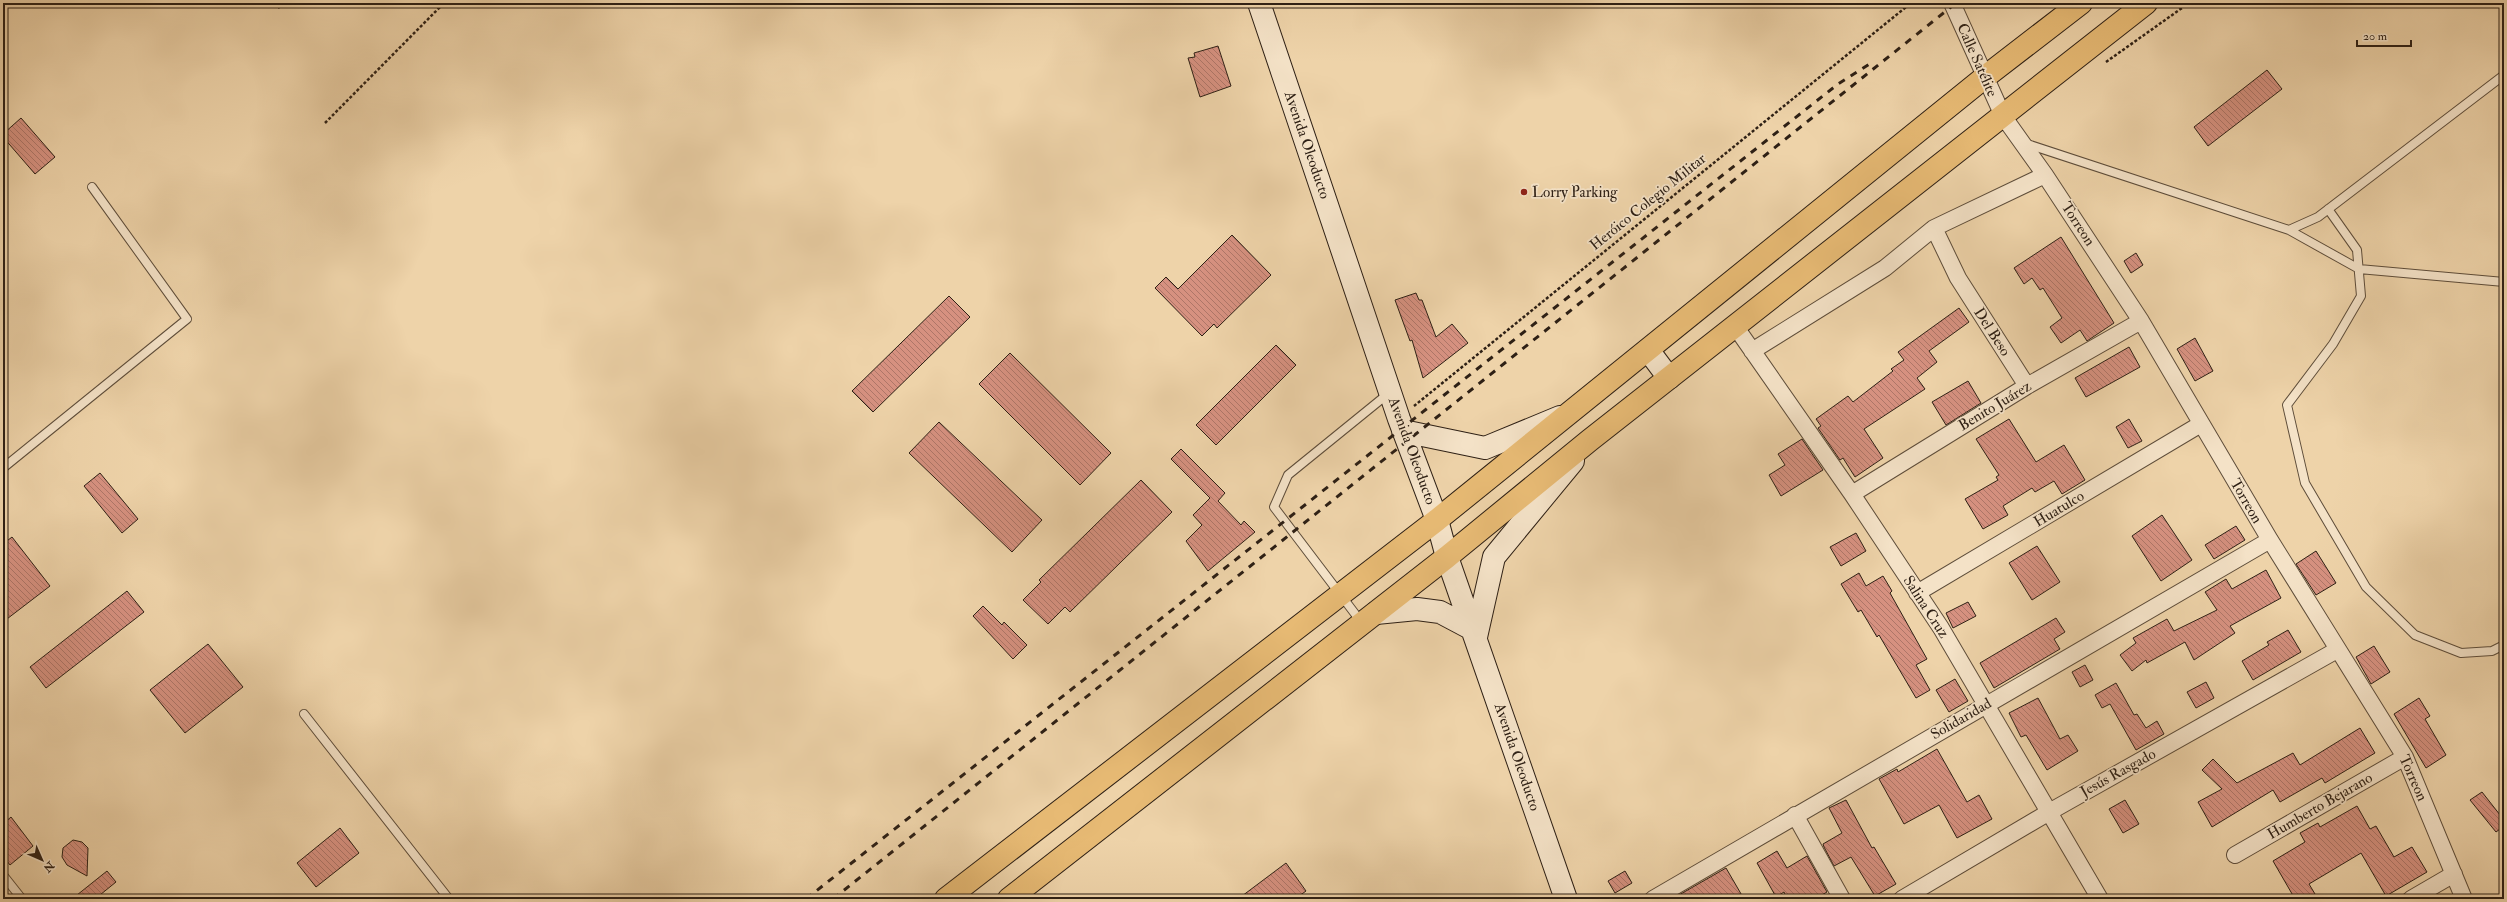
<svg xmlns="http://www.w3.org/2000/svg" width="2507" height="902" viewBox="0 0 2507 902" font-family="'IM FELL Double Pica',serif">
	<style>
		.building { fill: url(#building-back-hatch); stroke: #2e2015 }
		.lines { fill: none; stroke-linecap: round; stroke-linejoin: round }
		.service-casing { stroke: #5e4d3a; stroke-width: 10 }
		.minor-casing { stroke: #5e4d3a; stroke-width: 18 }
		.secondary-casing { stroke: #2e2015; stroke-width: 24 }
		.primary-casing { stroke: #2e2015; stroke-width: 24 }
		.path { stroke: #2e2015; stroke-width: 2.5; stroke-dasharray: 3 2; stroke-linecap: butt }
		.service { stroke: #f4e2c7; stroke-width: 8 }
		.minor { stroke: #f4e2c7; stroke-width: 16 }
		.secondary { stroke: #f4e2c7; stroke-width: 22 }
		.primary { stroke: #e7ba74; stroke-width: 22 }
		.rail { stroke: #2e2015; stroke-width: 3; stroke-dasharray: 7 7; stroke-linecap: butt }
		.poi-dot { fill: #8f2418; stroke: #f4e2c7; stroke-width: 1.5 }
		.labels { text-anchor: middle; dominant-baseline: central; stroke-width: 3.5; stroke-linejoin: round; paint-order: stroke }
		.street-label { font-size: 15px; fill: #2e2015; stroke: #f4e2c7 }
		.poi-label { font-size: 15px; fill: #2e2015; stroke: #f4e2c7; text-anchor: start }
	</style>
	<defs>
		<pattern id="building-back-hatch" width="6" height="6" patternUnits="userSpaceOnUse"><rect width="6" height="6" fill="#d69180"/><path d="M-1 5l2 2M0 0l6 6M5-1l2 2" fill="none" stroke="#ae7668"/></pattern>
	</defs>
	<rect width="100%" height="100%" fill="#eed3a9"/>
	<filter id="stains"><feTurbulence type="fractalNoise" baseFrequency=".005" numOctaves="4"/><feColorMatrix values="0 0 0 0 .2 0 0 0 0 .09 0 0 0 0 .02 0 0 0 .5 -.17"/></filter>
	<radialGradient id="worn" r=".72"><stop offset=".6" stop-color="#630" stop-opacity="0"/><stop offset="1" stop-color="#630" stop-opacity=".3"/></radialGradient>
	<!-- building -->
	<path class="building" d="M 1218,46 L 1231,86 L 1200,97 L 1188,58 L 1195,57 L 1194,53 Z
		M 2267,70 L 2282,89 L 2208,146 L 2194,127 Z
		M 21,118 L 55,157 L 35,174 L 3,137 L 3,134 Z
		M 1232,235 L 1271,275 L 1217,328 L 1214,324 L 1202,336 L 1155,288 L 1166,277 L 1178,289 Z
		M 2061,237 L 2114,323 L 2087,341 L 2080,330 L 2061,343 L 2050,327 L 2062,318 L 2043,288 L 2040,290 L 2032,278 L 2024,284 L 2014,268 Z
		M 2136,253 L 2143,265 L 2131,273 L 2124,261 Z
		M 1416,293 L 1419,300 L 1422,300 L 1436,337 L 1452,324 L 1468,343 L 1423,378 L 1412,340 L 1410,341 L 1395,300 Z
		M 949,296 L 970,317 L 873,412 L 852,391 Z
		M 1959,308 L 1969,322 L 1929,351 L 1937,362 L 1917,378 L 1925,389 L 1864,429 L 1883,458 L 1855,477 L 1843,458 L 1840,460 L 1818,428 L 1821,426 L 1816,419 L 1848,396 L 1853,402 L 1893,371 L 1891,369 L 1904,360 L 1898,352 Z
		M 2195,338 L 2213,371 L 2195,381 L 2177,349 Z
		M 1276,345 L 1296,365 L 1216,445 L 1196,425 Z
		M 2129,347 L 2140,367 L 2086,397 L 2075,378 Z
		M 1010,353 L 1111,453 L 1080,485 L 979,384 Z
		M 1968,381 L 1981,403 L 1946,425 L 1932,402 Z
		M 2009,419 L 2036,462 L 2064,445 L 2085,480 L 2062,494 L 2054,481 L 2035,492 L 2032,488 L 2003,506 L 2008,515 L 1983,529 L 1965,499 L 1998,480 L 1996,477 L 1999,475 L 1976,439 Z
		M 2129,419 L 2142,441 L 2128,448 L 2116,427 Z
		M 939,422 L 1042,520 L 1012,552 L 909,453 Z
		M 1802,439 L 1823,470 L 1781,496 L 1769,475 L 1785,465 L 1778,454 Z
		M 1181,449 L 1225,493 L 1218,501 L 1241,525 L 1244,521 L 1255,532 L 1208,571 L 1186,541 L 1202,525 L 1193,515 L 1210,498 L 1171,459 Z
		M 100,473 L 138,519 L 122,533 L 84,486 Z
		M 1141,480 L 1172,512 L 1070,612 L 1065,607 L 1048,624 L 1023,600 L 1041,582 L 1039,580 Z
		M 2162,515 L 2192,560 L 2161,581 L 2132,536 Z
		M 2236,526 L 2245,540 L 2214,559 L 2205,545 Z
		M 1856,533 L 1866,551 L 1841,566 L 1830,547 Z
		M 12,537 L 50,586 L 3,622 L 3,544 Z
		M 2037,546 L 2060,582 L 2032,600 L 2009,563 Z
		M 2316,551 L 2336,583 L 2316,595 L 2296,564 Z
		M 2266,570 L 2281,598 L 2230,626 L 2235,633 L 2194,660 L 2185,642 L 2147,663 L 2146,660 L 2132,671 L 2120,655 L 2136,643 L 2133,638 L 2167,619 L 2174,631 L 2217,610 L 2205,592 L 2226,579 L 2232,589 Z
		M 1859,573 L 1866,586 L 1883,576 L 1892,591 L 1890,593 L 1927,659 L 1916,665 L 1930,690 L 1916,698 L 1879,635 L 1877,637 L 1861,610 L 1858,612 L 1841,584 Z
		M 127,591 L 144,612 L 46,688 L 30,667 Z
		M 1968,602 L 1976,616 L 1953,628 L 1946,613 Z
		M 983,606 L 1002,625 L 1004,622 L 1027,645 L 1013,659 L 973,616 Z
		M 2056,618 L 2065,632 L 2054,639 L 2060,649 L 1994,688 L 1980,663 Z
		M 2288,630 L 2301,652 L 2253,680 L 2242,661 L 2269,645 L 2267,642 Z
		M 208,644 L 243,687 L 185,733 L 150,690 Z
		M 2374,646 L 2390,672 L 2371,684 L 2356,657 Z
		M 2085,665 L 2093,680 L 2080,687 L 2072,672 Z
		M 1955,679 L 1968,701 L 1949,712 L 1936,690 Z
		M 2206,682 L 2214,698 L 2196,708 L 2187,692 Z
		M 2116,683 L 2134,715 L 2137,714 L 2146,728 L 2157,721 L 2164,734 L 2136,750 L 2110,704 L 2102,708 L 2095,695 Z
		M 2038,698 L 2060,739 L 2068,735 L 2078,751 L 2047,770 L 2026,735 L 2021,737 L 2009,713 Z
		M 2419,698 L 2430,716 L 2425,719 L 2446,755 L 2426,768 L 2394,714 Z
		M 2360,728 L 2375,753 L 2325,783 L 2322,778 L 2280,802 L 2273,790 L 2212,827 L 2198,802 L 2222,789 L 2202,770 L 2213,759 L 2237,783 L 2293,753 L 2300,765 Z
		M 1937,749 L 1967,802 L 1979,795 L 1992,819 L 1957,838 L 1939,805 L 1904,824 L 1879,779 L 1897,769 L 1898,772 Z
		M 2482,792 L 2504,820 L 2504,826 L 2496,832 L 2470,800 Z
		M 1846,800 L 1872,848 L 1874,847 L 1896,884 L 1875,896 L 1851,857 L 1834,866 L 1824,847 L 1823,844 L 1842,833 L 1829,808 Z
		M 2125,800 L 2139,824 L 2123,833 L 2109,809 Z
		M 2357,806 L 2370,829 L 2376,826 L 2394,857 L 2412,847 L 2427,872 L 2386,896 L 2361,853 L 2309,884 L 2318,899 L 2295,899 L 2273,861 L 2305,842 L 2300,833 L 2318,823 L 2320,827 Z
		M 11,817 L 33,846 L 10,865 L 3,856 L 3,824 Z
		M 340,828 L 359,853 L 316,887 L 297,863 Z
		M 73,840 L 82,842 L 88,848 L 87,876 L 67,865 L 62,857 L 63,848 Z
		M 1777,851 L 1787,868 L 1807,856 L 1827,892 L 1815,899 L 1787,899 L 1784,892 L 1776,897 L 1757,863 Z
		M 1286,863 L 1306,891 L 1295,899 L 1238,899 Z
		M 1726,868 L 1744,899 L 1672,899 Z
		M 107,871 L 116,882 L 95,899 L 72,899 Z
		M 1625,871 L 1632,883 L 1615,893 L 1608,881 Z"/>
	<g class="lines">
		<defs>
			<path id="service" d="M 2024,143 L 2289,230 L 2318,217 L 2504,75
				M 2328,209 L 2357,250 L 2361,296 L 2333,344 L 2287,405 L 2305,483 L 2366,587 L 2415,635 L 2461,653 L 2492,651 L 2504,645
				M 2289,230 L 2359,269 L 2504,282
				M 3,468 L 187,319 L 92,187
				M 1362,623 L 1274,507 L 1288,475 L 1389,393
				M 304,714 L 449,899
				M 3,875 L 22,899"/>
			<path id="minor" d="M 1952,3 L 2003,116 L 2045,175 L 2141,321 L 2270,540 L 2405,757 L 2464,899
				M 1934,228 L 1958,278 L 2027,386
				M 1735,326 L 1852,494 L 1941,628 L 2100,899
				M 1752,351 L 1885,268 L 1934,228 L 2045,175
				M 1852,494 L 2027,386 L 2141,321
				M 1917,593 L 2201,424
				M 1795,815 L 1842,899
				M 2235,855 L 2405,757
				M 1653,899 L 2270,540
				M 1902,899 L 2051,811 L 2337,650
				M 2411,899 L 2454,874"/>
			<path id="secondary" d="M 1259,3 L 1399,419 L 1437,520 L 1447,557 L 1566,899
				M 1648,350 L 1669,378
				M 1403,431 L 1485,448 L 1560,417
				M 1376,613 L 1417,609 L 1440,612 L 1474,630
				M 1476,637 L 1494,557 L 1573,461"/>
			<path id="primary" d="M 946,899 L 1437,520 L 1985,77 L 2081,3
				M 1009,899 L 1447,557 L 1590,440 L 2146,3"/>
		</defs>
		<!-- service casing -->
		<use href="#service" class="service-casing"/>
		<!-- minor casing -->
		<use href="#minor" class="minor-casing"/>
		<!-- secondary casing -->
		<use href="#secondary" class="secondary-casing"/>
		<!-- primary casing -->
		<use href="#primary" class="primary-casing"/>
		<!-- path -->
		<path class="path" d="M 278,8 L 283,3
			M 2106,62 L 2189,3
			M 325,123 L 444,3
			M 1414,406 L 1911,3"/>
		<!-- service -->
		<use href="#service" class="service"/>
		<!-- minor -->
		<use href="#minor" class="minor"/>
		<!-- secondary -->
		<use href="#secondary" class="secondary"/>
		<!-- primary -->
		<use href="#primary" class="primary"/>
		<!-- rail -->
		<path class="rail" d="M 806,899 L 1838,84 L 1871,63
			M 833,899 L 1956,3"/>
	</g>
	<!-- markers -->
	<circle class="poi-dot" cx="1524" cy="192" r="4"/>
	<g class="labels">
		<!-- street labels -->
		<g class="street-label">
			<text transform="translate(1977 60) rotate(66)">Calle Satélite</text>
			<text transform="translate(1307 145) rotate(71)">Avenida Oleoducto</text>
			<text transform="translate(1648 202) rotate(-39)">Heróico Colegio Militar</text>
			<text transform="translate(2078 224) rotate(57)">Torreon</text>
			<text transform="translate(1992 332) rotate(57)">Del Beso</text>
			<text transform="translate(1995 406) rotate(-31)">Benito Juárez</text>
			<text transform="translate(1412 451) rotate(70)">Avenida Oleoducto</text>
			<text transform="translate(2246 501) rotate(60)">Torreon</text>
			<text transform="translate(2059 509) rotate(-31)">Huatulco</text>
			<text transform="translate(1926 607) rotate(57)">Salina Cruz</text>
			<text transform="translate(1961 719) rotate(-30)">Solidaridad</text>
			<text transform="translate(1517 757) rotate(71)">Avenida Oleoducto</text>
			<text transform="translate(2118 773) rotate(-29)">Jesús Rasgado</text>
			<text transform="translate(2413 778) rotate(66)">Torreon</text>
			<text transform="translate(2320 806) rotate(-30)">Humberto Bejarano</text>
		</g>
		<!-- poi labels -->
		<g class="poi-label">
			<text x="1532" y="192">Lorry Parking</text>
		</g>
	</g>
	<!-- margin -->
	<rect width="2507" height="902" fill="none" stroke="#eed3a9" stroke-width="16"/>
	<rect x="4" y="4" width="2499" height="894" fill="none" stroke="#2e2015" stroke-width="2"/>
	<rect x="8" y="8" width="2491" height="886" fill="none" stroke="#2e2015"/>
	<!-- north arrow -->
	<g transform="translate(42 860) rotate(135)" stroke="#f4e2c7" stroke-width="3" paint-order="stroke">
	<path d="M0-3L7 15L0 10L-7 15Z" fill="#2e2015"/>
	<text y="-6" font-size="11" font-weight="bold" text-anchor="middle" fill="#2e2015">N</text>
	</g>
	<!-- scale -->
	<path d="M2357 40v6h54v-6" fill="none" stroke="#2e2015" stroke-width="2"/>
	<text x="2363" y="40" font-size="12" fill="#2e2015" stroke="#f4e2c7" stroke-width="3" paint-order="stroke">20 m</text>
	<rect width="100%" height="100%" filter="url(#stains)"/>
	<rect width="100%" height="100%" fill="url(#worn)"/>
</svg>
